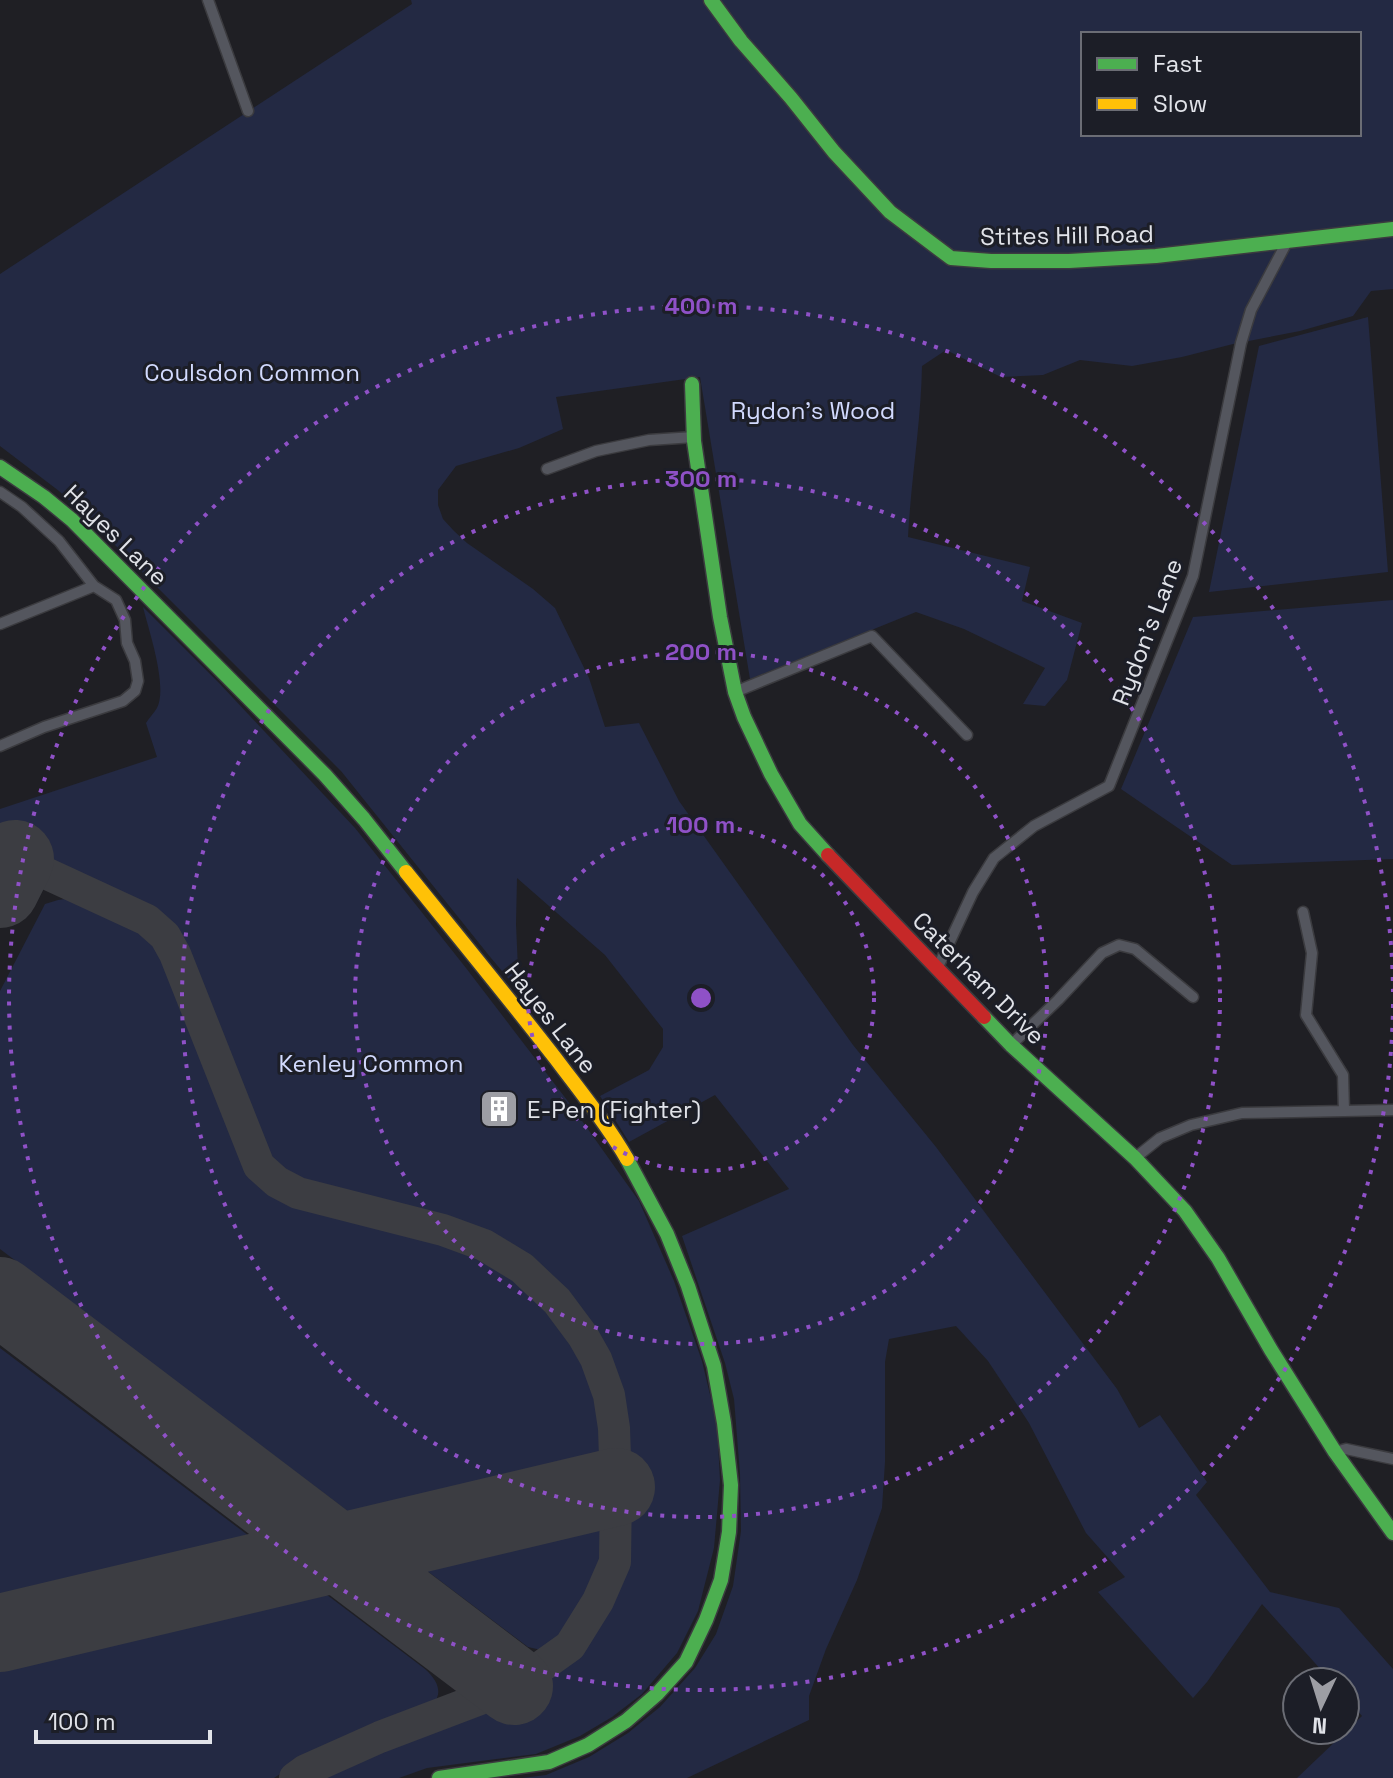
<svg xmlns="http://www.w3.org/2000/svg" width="1393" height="1778" viewBox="0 0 1393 1778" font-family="'Space Grotesk',sans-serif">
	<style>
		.green { fill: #232943; fill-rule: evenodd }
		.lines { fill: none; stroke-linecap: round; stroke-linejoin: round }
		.taxiway { stroke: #3c3d42; stroke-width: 32 }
		.runway { stroke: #3c3d42; stroke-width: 78 }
		.street-casing { stroke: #3b3b3f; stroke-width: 13 }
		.fast-casing { stroke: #3b3b3f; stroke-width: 17 }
		.slow-casing { stroke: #3b3b3f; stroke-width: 17 }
		.jam-casing { stroke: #3b3b3f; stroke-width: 17 }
		.street { stroke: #54565e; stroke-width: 10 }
		.fast { stroke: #4caf50; stroke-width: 14 }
		.slow { stroke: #ffc107; stroke-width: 14 }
		.jam { stroke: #c62828; stroke-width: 14 }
		.ring { fill: none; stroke: #8f51c7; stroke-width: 4; stroke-dasharray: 4 8 }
		.labels { text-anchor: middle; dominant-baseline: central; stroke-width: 6; stroke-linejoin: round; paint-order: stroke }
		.street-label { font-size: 24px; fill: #e1e3e9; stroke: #1c1e27 }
		.park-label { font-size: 24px; fill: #d2dafe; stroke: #1c1e27 }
		.poi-label { font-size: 24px; fill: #e1e3e9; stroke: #1c1e27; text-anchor: start }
		.centre { fill: #8f51c7; stroke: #1c1e27; stroke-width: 4 }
		.ring-label { font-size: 24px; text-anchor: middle; font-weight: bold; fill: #8f51c7; stroke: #1c1e27; stroke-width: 6; stroke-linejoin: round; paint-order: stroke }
	</style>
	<rect width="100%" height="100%" fill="#1f1f24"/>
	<!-- green -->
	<path class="green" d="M 411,0 L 1393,0 L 1393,289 L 1371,291 L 1353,316 L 1300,331 L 1233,344 L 1182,357 L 1132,366 L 1080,360 L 1043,375 L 1001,377 L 946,350 L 922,366 C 921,423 911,480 908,537 L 1030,567 L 1022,601 L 1082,623 L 1067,680 L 1045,706 L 1023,704 L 1045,668 L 964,629 L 916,612 L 750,679 L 700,377 L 556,397 L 563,429 L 519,448 L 456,466 L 438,490 L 438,505 L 443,519 L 454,531 L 467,543 L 533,589 L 555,608 L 589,678 L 605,727 L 639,723 L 679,801 L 853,1045 L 936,1147 L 1117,1389 L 1139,1428 L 1160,1415 L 1207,1482 L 1196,1495 L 1270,1592 L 1339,1608 L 1393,1669 L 1393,1778 L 1297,1778 L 1362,1716 L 1345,1696 L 1345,1682 L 1332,1682 L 1262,1604 L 1207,1682 L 1193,1698 L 1098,1592 L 1125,1577 L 1086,1533 L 1029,1423 L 988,1361 L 956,1326 L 889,1339 L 885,1362 L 885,1462 L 882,1508 L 857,1580 L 826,1649 L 809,1696 L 809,1720 L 687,1778 L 522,1778 L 546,1775 L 589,1757 L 628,1733 L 660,1707 L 695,1668 L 716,1634 L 733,1586 L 741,1531 L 740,1474 L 734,1399 L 725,1363 L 682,1236 L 789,1189 L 715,1095 L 629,1142 L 600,1096 L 649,1070 L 663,1047 L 663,1029 L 605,955 L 517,878 L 516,924 L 519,991 L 491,958 L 341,771 L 97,527 L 59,491 L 0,446 L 0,274 L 412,4 ZM 1083,34 L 1359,34 L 1359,134 L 1083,134 Z
		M 1368,317 L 1388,572 L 1209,592 L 1259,346 Z
		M 1393,600 L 1393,859 L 1232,865 L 1121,789 L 1193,617 Z
		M 143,607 L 220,684 L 355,828 L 466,968 L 570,1104 L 639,1201 L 674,1281 L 702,1361 L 717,1424 L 720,1480 L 714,1548 L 698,1611 L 677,1653 L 642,1694 L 612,1717 L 580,1736 L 536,1754 L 427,1768 L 399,1778 L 308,1778 L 335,1766 L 382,1751 L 500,1704 L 540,1681 L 573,1652 L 603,1608 L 622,1562 L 623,1487 L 621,1425 L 616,1394 L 603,1358 L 588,1331 L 562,1297 L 527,1263 L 486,1238 L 445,1221 L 303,1186 L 282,1174 L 263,1158 L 172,932 L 151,914 L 0,843 L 0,809 L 157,757 L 146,723 C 149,718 154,713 157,708 C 168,687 149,631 143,607 Z
		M 72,898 L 135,930 L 157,943 L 246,1170 L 274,1192 L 296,1204 L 436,1239 L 469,1249 L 511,1272 L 542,1300 L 575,1340 L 595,1381 L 600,1412 L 605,1449 L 605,1558 L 582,1612 L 555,1646 L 541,1650 L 528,1647 L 0,1249 L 0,991 L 45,904 L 58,900 Z
		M 0,1348 L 425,1669 C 446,1688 441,1703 418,1716 L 327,1748 L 301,1760 L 274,1778 L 0,1778 Z"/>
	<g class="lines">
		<!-- taxiway -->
		<path class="taxiway" d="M 0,852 L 147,920 L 165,936 L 175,954 L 259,1166 L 277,1182 L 298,1193 L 443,1230 L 484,1245 L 522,1268 L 557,1301 L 583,1336 L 596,1359 L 609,1395 L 614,1428 L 616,1487 L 615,1562 L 598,1601 L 570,1646 L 514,1686 L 380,1737 L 306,1770 L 295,1778"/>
		<!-- runway -->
		<path class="runway" d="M 0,889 L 15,859
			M 0,1296 L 514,1686
			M 0,1633 L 616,1487"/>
		<defs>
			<path id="street" d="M 208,0 L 248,111
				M 547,469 L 596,451 L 649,440 L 694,437
				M 0,492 L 22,507 L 59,541 L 94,586 L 116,600 L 125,620 L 127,643 L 135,661 L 138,681 L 135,691 L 123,701 L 44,727 L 0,746
				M 0,624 L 94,586
				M 735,692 L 872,636 L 967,735
				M 1303,912 L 1312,953 L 1306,1015 L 1343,1075 L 1344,1111
				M 937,969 L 973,892 L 994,858 L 1034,826 L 1109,786 L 1193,576 L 1241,343 L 1251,310 L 1288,240
				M 1011,1045 L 1058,1000 L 1102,953 L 1119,945 L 1135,949 L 1193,997
				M 1135,1158 L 1160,1138 L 1191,1125 L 1242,1113 L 1393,1110
				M 1335,1452 L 1346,1449 L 1393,1459"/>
			<path id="fast" d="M 711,0 L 741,41 L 791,98 L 834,152 L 890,212 L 951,258 L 991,261 L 1069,261 L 1156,256 L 1393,229
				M 692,384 L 694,441 L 720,617 L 735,692 L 744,717 L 771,774 L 800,824 L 828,855
				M 0,467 L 44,497 L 72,520 L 325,775 L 364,819 L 406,872
				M 984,1017 L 1011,1045 L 1135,1158 L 1185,1211 L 1218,1258 L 1271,1350 L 1335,1452 L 1393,1533
				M 439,1778 L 549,1762 L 588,1745 L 626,1721 L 657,1694 L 686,1662 L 706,1620 L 721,1580 L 729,1532 L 731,1485 L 724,1423 L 714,1366 L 688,1286 L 667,1234 L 627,1159"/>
			<path id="slow" d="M 406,872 C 456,934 507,996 556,1059 C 580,1091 607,1124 627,1159"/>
			<path id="jam" d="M 828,855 L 984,1017"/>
		</defs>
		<!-- street casing -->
		<use href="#street" class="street-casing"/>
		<!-- fast casing -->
		<use href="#fast" class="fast-casing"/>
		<!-- slow casing -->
		<use href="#slow" class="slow-casing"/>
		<!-- jam casing -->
		<use href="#jam" class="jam-casing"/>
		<!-- street -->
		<use href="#street" class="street"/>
		<!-- fast -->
		<use href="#fast" class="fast"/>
		<!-- slow -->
		<use href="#slow" class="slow"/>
		<!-- jam -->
		<use href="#jam" class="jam"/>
	</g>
	<!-- distance rings -->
	<g class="ring">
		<circle cx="701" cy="998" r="173"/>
		<circle cx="701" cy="998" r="346"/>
		<circle cx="701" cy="998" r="519"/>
		<path d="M1393 1004A692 692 0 1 1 1393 992"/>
	</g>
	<!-- icons -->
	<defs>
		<symbol id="building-square" viewBox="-11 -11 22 22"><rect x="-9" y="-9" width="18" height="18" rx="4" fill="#9d9ea4" stroke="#1c1e27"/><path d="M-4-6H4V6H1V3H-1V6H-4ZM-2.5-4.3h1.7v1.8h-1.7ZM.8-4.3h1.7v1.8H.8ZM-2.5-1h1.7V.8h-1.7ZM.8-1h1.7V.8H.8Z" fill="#fff"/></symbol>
	</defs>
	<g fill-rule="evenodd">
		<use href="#building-square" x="477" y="1087" width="44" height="44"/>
	</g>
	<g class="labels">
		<!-- street labels -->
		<g class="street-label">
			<text transform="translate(1067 235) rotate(-1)">Stites Hill Road</text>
			<text transform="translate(116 535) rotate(44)">Hayes Lane</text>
			<text transform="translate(1147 632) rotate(-69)">Rydon's Lane</text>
			<text transform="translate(979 978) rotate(45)">Caterham Drive</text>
			<text transform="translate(551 1018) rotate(52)">Hayes Lane</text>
		</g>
		<!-- park labels -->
		<g class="park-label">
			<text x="252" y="372">Coulsdon Common</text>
			<text x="813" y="410">Rydon's Wood</text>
			<text x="371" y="1063">Kenley Common</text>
		</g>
		<!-- poi labels -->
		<g class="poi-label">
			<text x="527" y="1109">E-Pen (Fighter)</text>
		</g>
	</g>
	<circle cx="701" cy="998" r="12" class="centre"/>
	<g class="ring-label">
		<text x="701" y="314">400 m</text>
		<text x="701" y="487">300 m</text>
		<text x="701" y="660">200 m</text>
		<text x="701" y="833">100 m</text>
	</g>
	<!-- legend -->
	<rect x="1081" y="32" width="280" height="104" fill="#1c1e27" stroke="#6b6d75" stroke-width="2"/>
	<rect x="1097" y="58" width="40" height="12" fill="#4caf50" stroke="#6b6d75" stroke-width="2"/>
	<text x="1153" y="72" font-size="24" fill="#e1e3e9">Fast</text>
	<rect x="1097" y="98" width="40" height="12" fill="#ffc107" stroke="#6b6d75" stroke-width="2"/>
	<text x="1153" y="112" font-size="24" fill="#e1e3e9">Slow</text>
	<!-- north arrow -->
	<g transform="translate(1321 1706) rotate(184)"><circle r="38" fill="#1c1e27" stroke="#6b6d75" stroke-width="2"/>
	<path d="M0-6L14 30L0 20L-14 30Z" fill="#9d9ea4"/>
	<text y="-12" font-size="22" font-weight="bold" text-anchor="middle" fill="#e1e3e9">N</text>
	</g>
	<!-- scale -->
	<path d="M36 1730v12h174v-12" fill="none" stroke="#e1e3e9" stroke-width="4"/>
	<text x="48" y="1730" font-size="24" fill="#e1e3e9" stroke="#1c1e27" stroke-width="6" paint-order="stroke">100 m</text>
</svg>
